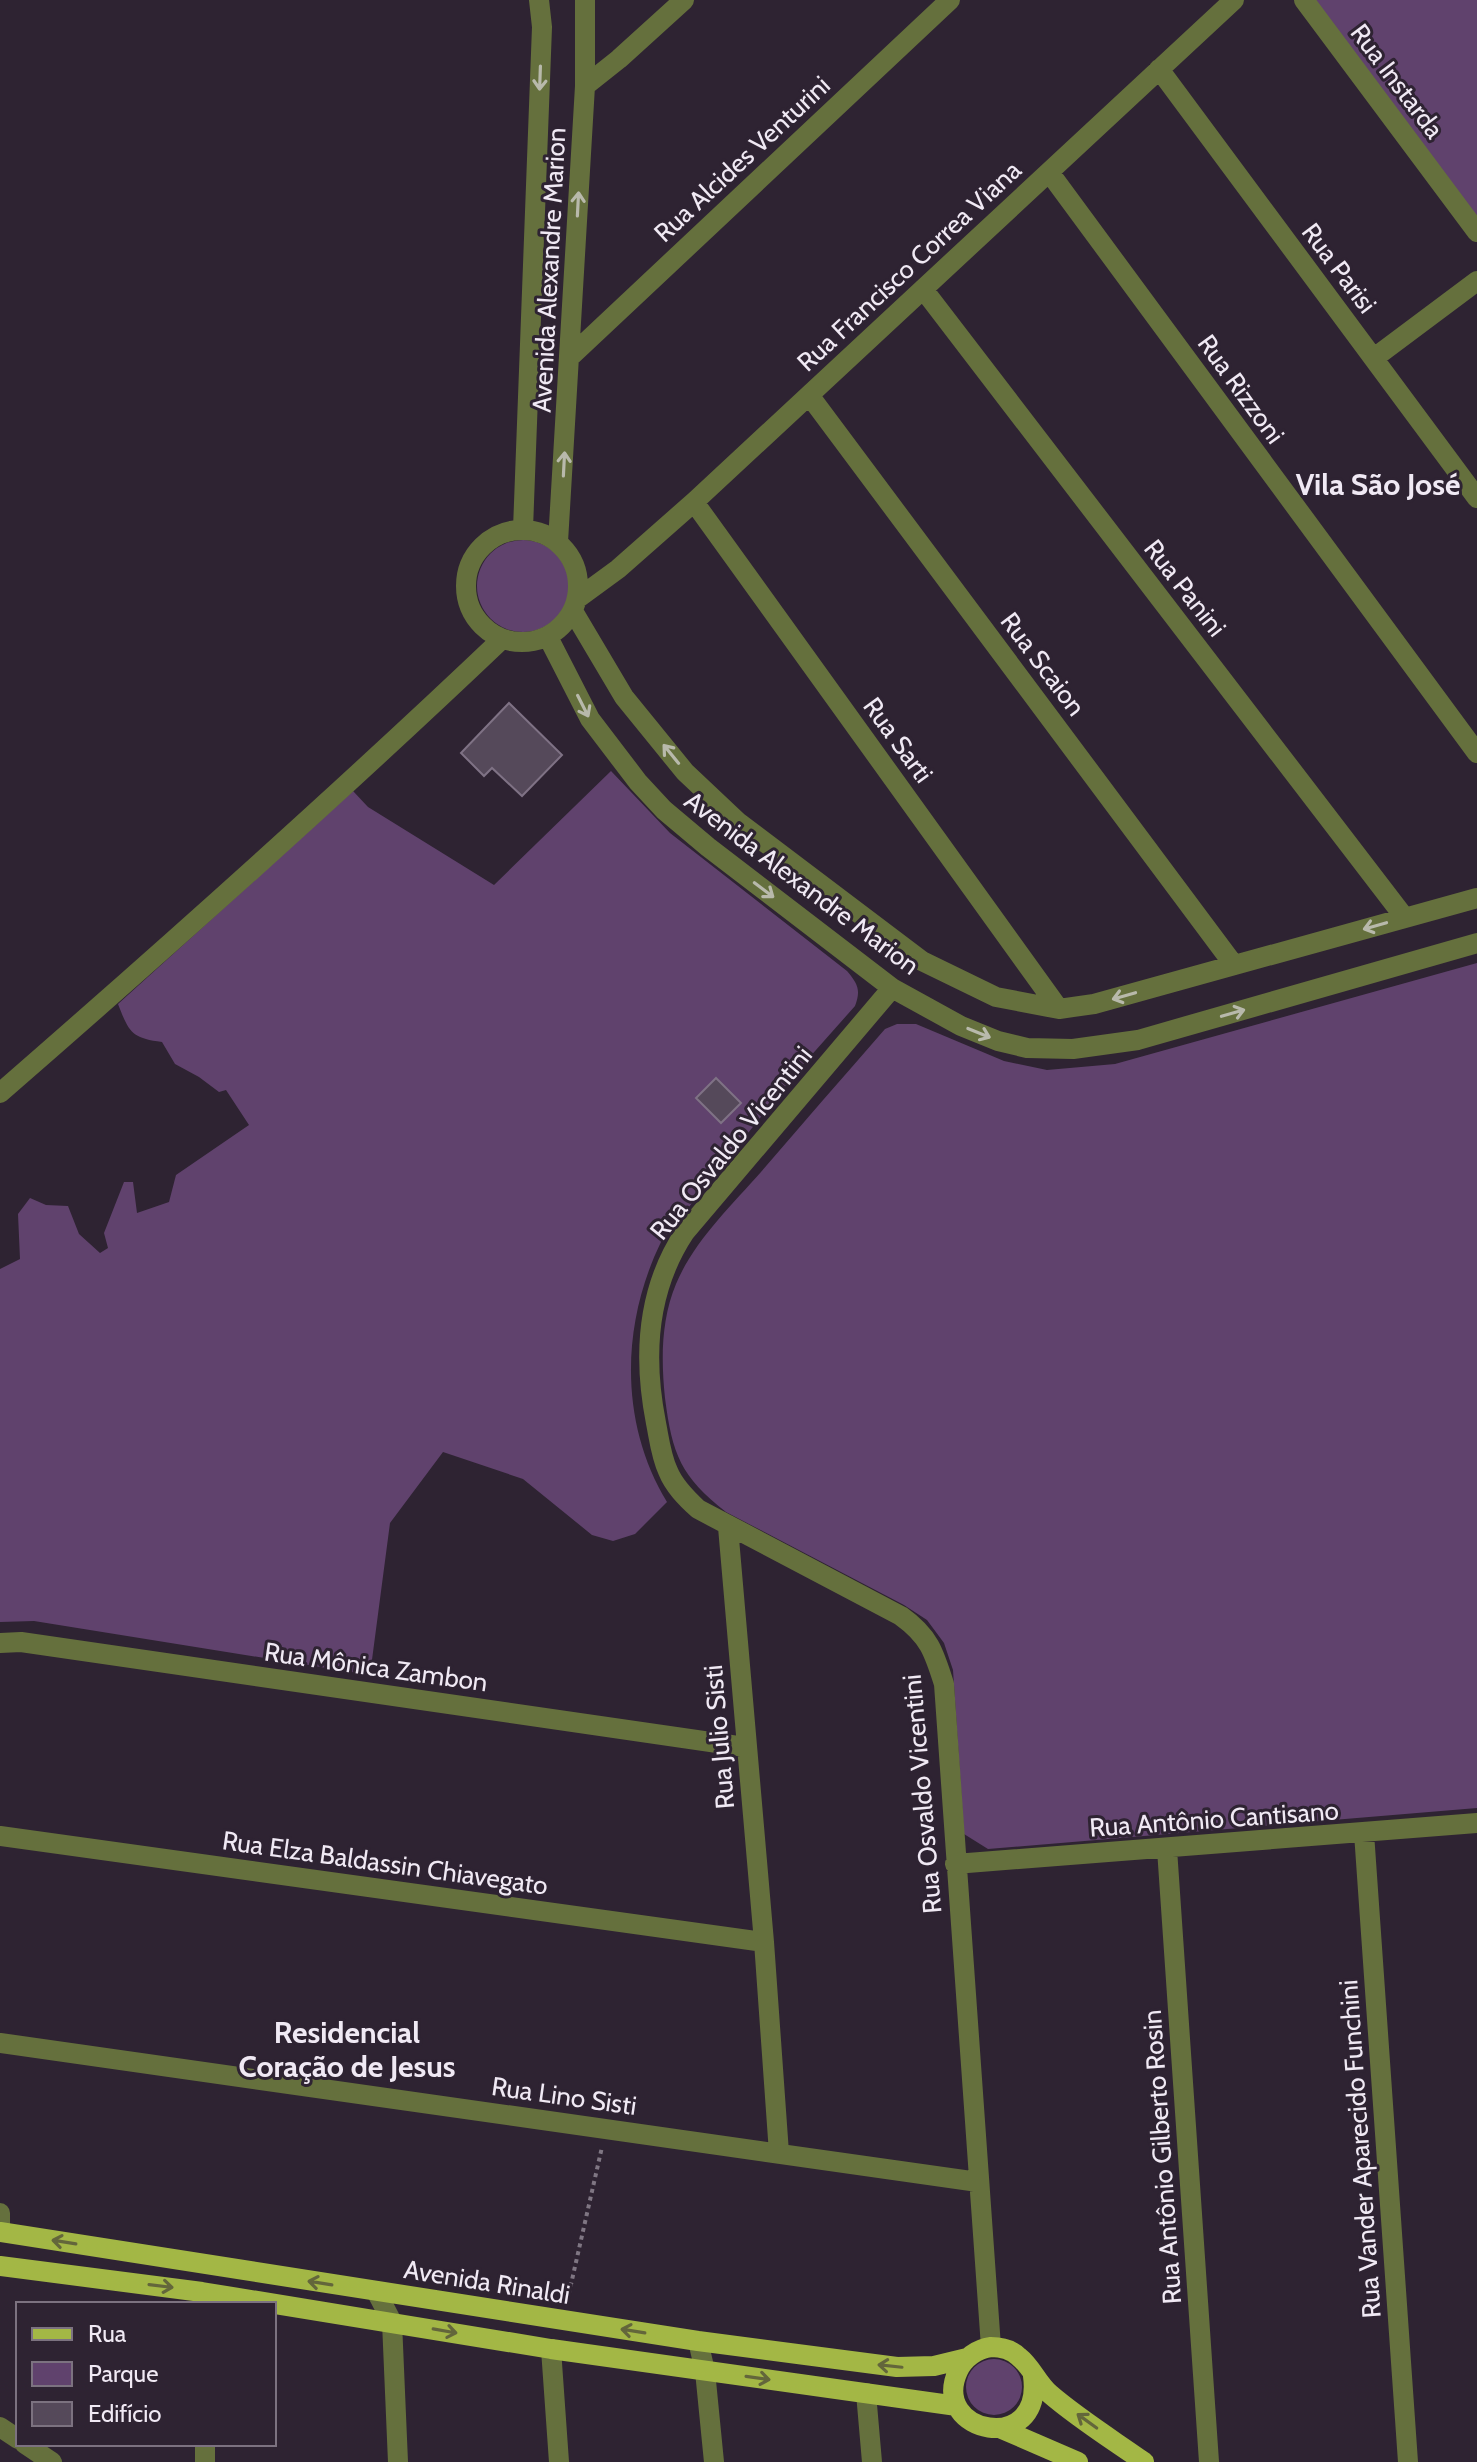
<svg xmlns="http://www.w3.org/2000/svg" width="1477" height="2462" viewBox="0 0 1477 2462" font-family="Cabin,sans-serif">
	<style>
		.green { fill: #60426d }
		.building { fill: #55495a; stroke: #7f7285; stroke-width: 2 }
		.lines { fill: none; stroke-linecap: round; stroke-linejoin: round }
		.path { stroke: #7f7683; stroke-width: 4; stroke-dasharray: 4 4; stroke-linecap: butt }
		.minor { stroke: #65703d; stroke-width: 20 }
		.major { stroke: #a3b745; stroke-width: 20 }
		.oneway { stroke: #b8b9ab }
		.oneway2 { stroke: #63663b }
		.labels { text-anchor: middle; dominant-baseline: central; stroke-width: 6; stroke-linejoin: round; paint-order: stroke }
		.street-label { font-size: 26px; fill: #f0e9f4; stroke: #2e2332 }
		.quarter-label { font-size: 30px; font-weight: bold; fill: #f0e9f4; stroke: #2e2332 }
	</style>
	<rect width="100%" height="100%" fill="#2e2332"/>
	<!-- green -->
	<path class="green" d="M 1314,0 L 1477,0 L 1477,217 Z
		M477 586a46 46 0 1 1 92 0a46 46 0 1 1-92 0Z
		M 611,771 L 670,833 L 847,971 C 858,984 861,990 855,1006 L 800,1068 L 661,1242 C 621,1324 619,1423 667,1502 L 635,1534 L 613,1541 L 592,1535 L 523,1479 L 443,1452 L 390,1523 L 370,1675 L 34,1621 L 0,1622 L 0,1269 L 20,1259 L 18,1214 L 30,1198 L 46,1205 L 68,1206 L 79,1234 L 100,1253 L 108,1248 L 104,1233 L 124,1182 L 133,1182 L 137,1213 L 169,1202 L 176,1175 L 249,1125 L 226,1090 L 219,1092 L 199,1077 L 175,1064 L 162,1042 C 131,1038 129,1032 118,1004 L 353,791 L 368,807 L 494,885 Z
		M 1477,963 L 1477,1808 L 988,1849 L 964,1834 L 953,1670 L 944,1643 L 927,1620 L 904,1605 L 726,1512 C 681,1477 672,1454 665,1398 C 661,1360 661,1320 676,1284 C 694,1241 731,1206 761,1172 C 802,1124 844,1076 885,1029 L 897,1024 L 916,1024 L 1004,1061 L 1047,1070 L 1115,1064 Z
		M966 2387a28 28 0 1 1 56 0a28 28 0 1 1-56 0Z"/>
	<!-- building -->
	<path class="building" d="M 509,703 L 562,755 L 522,796 L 492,768 L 484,776 L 461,753 Z
		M 716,1078 L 741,1103 L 721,1123 L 696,1098 Z"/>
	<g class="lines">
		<!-- path -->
		<path class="path" d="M 567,2302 L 602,2147"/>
		<!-- minor -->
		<path class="minor" d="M 1304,0 L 1477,232
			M 1159,69 L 1477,498
			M 585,86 L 619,59 L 684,0
			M 1049,172 L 1477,753
			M 923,289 L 1405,918
			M 570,357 L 950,0
			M 1374,358 L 1477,281
			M 809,395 L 1234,965
			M 694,502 L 1059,1009
			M 523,529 L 542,27 L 539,0
			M466 586a56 56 0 1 1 112 0a56 56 0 1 1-112 0Z
			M 558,542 L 585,86 L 585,0
			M 577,599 L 618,569 L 694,502 L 1234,0
			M 573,611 L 624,697 L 685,772 L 738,822 L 922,961 L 996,997 L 1059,1009 L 1094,1004 L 1477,898
			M 548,637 L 590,719 L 638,782 L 664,810 L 708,847 L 892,988 L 961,1026 L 998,1041 L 1027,1048 L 1073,1049 L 1138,1040 L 1477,943
			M 892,988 L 685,1232 C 647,1289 643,1357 656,1423 C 659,1438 661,1456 668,1471 C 674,1486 686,1498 698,1509 L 901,1616 C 929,1636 934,1652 944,1684 L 991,2347
			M 0,1093 C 170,945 338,795 502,639
			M 728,1527 L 764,1942 L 779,2153
			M 0,1643 L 21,1642 L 745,1747
			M 1364,1833 L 1408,2462
			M 0,1836 L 764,1942
			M 1167,1849 L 1209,2462
			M 955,1864 L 1477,1823
			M 0,2043 L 978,2182
			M 0,2213 L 0,2232
			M 376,2291 L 392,2322 L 398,2462
			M 698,2341 L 705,2371 L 714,2462
			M 551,2349 L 559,2462
			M 866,2393 L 872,2462
			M 0,2427 L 18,2439
			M 25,2444 L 52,2462
			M 205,2444 L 205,2462"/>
		<!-- major -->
		<path class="major" d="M 0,2232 L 698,2341 L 897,2367 L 934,2366 L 967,2358
			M 0,2266 L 202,2292 L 551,2349 L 957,2406
			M 1033,2376 C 1044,2457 929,2434 958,2371 C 964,2358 977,2349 991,2347 C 1001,2347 1012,2350 1019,2357 C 1032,2367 1037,2383 1050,2394 C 1079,2419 1113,2440 1144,2462
			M 1002,2429 L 1078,2462"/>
	</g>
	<!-- one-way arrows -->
	<defs><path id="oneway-shaft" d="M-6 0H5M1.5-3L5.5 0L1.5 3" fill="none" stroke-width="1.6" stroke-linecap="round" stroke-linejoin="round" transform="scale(2)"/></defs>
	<g class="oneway">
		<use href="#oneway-shaft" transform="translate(540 78) rotate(92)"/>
		<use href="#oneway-shaft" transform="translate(578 204) rotate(-87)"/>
		<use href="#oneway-shaft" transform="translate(564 464) rotate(-87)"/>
		<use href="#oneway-shaft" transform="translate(583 706) rotate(63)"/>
		<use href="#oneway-shaft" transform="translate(671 754) rotate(-129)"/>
		<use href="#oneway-shaft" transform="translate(764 890) rotate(37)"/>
		<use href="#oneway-shaft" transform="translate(1375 926) rotate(164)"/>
		<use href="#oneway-shaft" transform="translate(1124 996) rotate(164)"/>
		<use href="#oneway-shaft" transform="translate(1233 1013) rotate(-16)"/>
		<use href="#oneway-shaft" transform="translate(979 1033) rotate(22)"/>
	</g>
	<g class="oneway2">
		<use href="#oneway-shaft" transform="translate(64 2242) rotate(-171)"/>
		<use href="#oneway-shaft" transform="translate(320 2283) rotate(-171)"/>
		<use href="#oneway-shaft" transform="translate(161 2286) rotate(7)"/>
		<use href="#oneway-shaft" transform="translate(445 2331) rotate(10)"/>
		<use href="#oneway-shaft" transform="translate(633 2331) rotate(-171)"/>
		<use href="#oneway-shaft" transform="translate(890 2366) rotate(-174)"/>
		<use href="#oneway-shaft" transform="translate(758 2378) rotate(8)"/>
		<use href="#oneway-shaft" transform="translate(1087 2421) rotate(-144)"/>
	</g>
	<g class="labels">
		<!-- street labels -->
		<g class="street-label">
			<text transform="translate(1397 81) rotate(53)">Rua Instarda</text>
			<text transform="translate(742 159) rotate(-43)">Rua Alcides Venturini</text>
			<text transform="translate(909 266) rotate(-43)">Rua Francisco Correa Viana</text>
			<text transform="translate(1339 268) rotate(53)">Rua Parisi</text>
			<text transform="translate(549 270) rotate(-87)">Avenida Alexandre Marion</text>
			<text transform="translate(1241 389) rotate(54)">Rua Rizzoni</text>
			<text transform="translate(1185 588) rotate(52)">Rua Panini</text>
			<text transform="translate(1043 664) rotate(53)">Rua Scaion</text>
			<text transform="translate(898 740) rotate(54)">Rua Sarti</text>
			<text transform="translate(802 883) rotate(37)">Avenida Alexandre Marion</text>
			<text transform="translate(731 1143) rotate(-51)">Rua Osvaldo Vicentini</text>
			<text transform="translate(376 1667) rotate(8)">Rua Mônica Zambon</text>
			<text transform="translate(719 1737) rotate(-95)">Rua Julio Sisti</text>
			<text transform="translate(922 1794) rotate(-95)">Rua Osvaldo Vicentini</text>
			<text transform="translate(1214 1819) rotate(-4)">Rua Antônio Cantisano</text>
			<text transform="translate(385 1863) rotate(8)">Rua Elza Baldassin Chiavegato</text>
			<text transform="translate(564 2096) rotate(8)">Rua Lino Sisti</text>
			<text transform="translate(1360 2149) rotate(-94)">Rua Vander Aparecido Funchini</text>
			<text transform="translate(1162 2157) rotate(-94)">Rua Antônio Gilberto Rosin</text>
			<text transform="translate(487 2282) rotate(9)">Avenida Rinaldi</text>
		</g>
		<!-- quarter labels -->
		<g class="quarter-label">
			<text x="1378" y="484">Vila São José</text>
			<text x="347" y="2032">Residencial<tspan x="347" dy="34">Coração de Jesus</tspan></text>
		</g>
	</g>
	<!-- legend -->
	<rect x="16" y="2302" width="260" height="144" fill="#2e2332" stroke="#7c7280" stroke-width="2"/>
	<rect x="32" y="2328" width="40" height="12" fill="#a3b745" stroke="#7c7280" stroke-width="2"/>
	<text x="88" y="2342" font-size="24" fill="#f0e9f4">Rua</text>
	<rect x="32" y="2362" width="40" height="24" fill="#60426d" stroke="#7c7280" stroke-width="2"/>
	<text x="88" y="2382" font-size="24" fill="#f0e9f4">Parque</text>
	<rect x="32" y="2402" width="40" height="24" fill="#55495a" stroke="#7c7280" stroke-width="2"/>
	<text x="88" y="2422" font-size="24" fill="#f0e9f4">Edifício</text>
</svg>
